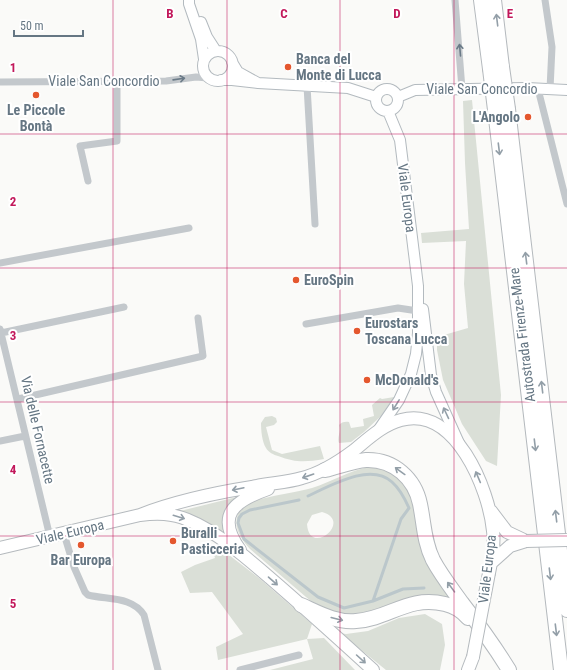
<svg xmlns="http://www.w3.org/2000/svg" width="567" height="670" viewBox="0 0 567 670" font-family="'Roboto Condensed',sans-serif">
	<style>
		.green { fill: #dadfd7; fill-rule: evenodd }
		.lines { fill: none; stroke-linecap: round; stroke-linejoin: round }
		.stream { stroke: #bbc7cb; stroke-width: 3 }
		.secondary-casing { stroke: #b3babf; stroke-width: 12 }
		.primary-casing { stroke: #b5babe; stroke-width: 14 }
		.highway-casing { stroke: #b4b9bd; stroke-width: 16 }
		.street { stroke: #c3c8cc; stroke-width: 7 }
		.secondary { stroke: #fff; stroke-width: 10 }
		.primary { stroke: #fff; stroke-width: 12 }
		.highway { stroke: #fff; stroke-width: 14 }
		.primary-bridge-casing { stroke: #b5babe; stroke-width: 14; stroke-linecap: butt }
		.highway-bridge-casing { stroke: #b4b9bd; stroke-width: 16; stroke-linecap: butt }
		.primary-bridge { stroke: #fff; stroke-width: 12 }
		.highway-bridge { stroke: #fff; stroke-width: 14 }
		.oneway { stroke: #939fa8 }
		.oneway2 { stroke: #6a7a87 }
		.grid { fill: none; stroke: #c2185b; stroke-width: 1; stroke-opacity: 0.55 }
		.poi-dot { fill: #e4572e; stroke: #fff; stroke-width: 1.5 }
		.labels { text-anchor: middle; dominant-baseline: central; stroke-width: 4; stroke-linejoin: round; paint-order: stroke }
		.poi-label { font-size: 14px; font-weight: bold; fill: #657683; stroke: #fff; text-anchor: start }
		.street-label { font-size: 14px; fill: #657683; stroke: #fff }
		.grid-label { font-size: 13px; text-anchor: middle; font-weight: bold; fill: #c2185b; stroke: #fff; stroke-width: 4; stroke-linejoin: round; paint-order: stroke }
	</style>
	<rect width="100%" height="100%" fill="#fafaf8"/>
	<!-- green -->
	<path class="green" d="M 472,100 L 501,395 L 497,466 L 486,461 L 462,424 L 453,403 L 443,380 L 437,350 L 437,337 L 468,328 L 464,284 L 466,241 L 422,243 L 421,233 L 469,229 L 465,163 L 463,101 Z
		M 394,397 L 381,416 L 364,432 L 351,442 L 339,443 C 337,438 341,432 339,425 C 341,422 346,421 349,422 L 351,428 L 364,426 L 363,419 L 374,416 L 372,405 L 380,398 L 382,399 Z
		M 272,416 L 276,418 L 277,422 L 274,425 L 266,427 L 272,450 L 282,454 L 320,446 L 324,459 C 306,462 296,463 278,456 C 274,455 268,452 266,448 C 262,442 261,430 261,423 L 265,417 Z
		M 370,467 L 383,469 L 392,473 L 405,483 L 416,507 L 419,542 L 426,559 L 451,595 L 447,598 L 380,612 L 342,617 L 313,603 L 250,549 C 241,539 233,528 238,514 C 240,511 241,508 243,506 C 257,497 294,493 312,488 C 332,482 349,470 370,467 ZM 322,512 C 354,521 309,558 307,524 L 312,515 Z
		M 237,497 C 229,503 222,513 223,522 C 223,527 224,528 222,532 L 180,511 Z
		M 216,545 L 259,578 L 312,624 L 307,639 L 324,638 L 355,670 L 270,670 L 313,659 L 307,639 L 218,660 L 216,647 L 243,634 L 212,592 L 190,593 L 181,572 L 195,565 L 215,558 L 212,549 Z
		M 425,614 L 442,624 L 445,645 L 440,670 L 386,670 L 340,633 L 346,634 L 368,631 L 399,618 Z"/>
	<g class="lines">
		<!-- stream -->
		<path class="stream" d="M 308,496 C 330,486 370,462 392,482 C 400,489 405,499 409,508 L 401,519 L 373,601
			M 299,500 L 250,510 L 242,514 L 239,518 L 238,523 L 244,539 L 318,597 L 344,608 L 373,601 L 403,589 L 424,588"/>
		<defs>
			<path id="secondary" d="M 189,0 L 189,4 L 201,39 L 204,59
				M 201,22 L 207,37 L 216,51
				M203 66a15 15 0 1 1 30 0a15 15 0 1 1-30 0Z
				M 221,80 L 232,80 L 258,83 L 238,72 L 232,62
				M 258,83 L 348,88 L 376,97
				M376 100a11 11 0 1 1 22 0a11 11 0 1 1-22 0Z
				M 398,97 L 415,90 L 527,88 L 567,90
				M 423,309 L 431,375 L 436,392 L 459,443
				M 377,432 L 399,400 L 411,374 L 416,354 L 418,333 L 418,286 L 400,140 L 388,111"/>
			<path id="primary" d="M 491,511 L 507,532 L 526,541
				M 140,515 C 176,501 214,493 252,487 C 269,483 286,483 302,478 C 321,473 337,463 353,451 C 367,440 382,425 401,420 C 455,405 489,489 493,531 C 495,544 492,559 489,573
				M 0,548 L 140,515 C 157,513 172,513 188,520 C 216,531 248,559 270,578 C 305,608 339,639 373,670
				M 240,550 C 215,515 234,501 268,489
				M 491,563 L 510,546 L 526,541
				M 468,670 L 473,657"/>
			<path id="highway" d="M 481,0 L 490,69
				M 494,0 L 502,67
				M 508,109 L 567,610
				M 495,110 L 561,670
				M 325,470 C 338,467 353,461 366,460 C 394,459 415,479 420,504 C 424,523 424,542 433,560 C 441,575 452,589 462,603 C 479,625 495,647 509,670
				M 301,605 C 319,613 336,623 356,621 C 389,619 408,595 445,604 C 454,606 462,611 468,618"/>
		</defs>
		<!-- secondary casing -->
		<use href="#secondary" class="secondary-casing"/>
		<!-- primary casing -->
		<use href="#primary" class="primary-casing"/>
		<!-- highway casing -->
		<use href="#highway" class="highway-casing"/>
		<!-- street -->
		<path class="street" d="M 455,0 L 462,89
			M 545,0 L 552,47 L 550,89
			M 0,82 L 166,81 L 196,77 L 208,78
			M 307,86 L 315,224
			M 538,89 L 567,204
			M 88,181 L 80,146 L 117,141 L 117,82
			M 0,263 L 189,228
			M 306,324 L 398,308 L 418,311
			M 0,329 L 50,537
			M 1,333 L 124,307
			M 18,399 L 203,356 L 198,318
			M 0,441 L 25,436
			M 64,534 L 74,567 L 85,592 L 88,595 C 107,600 132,596 144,615 L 158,670
			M 240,670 L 299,655"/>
		<!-- secondary -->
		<use href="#secondary" class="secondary"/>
		<!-- primary -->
		<use href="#primary" class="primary"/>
		<!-- highway -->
		<use href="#highway" class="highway"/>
		<defs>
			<path id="primary-bridge" d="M 526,541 L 567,540
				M 473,657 L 489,573"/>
			<path id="highway-bridge" d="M 502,67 L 508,109
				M 490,69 L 495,110"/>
		</defs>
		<!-- primary-bridge casing -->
		<use href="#primary-bridge" class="primary-bridge-casing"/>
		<!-- highway-bridge casing -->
		<use href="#highway-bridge" class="highway-bridge-casing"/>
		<!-- primary-bridge -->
		<use href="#primary-bridge" class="primary-bridge"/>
		<!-- highway-bridge -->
		<use href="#highway-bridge" class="highway-bridge"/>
	</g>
	<!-- one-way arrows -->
	<defs><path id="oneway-shaft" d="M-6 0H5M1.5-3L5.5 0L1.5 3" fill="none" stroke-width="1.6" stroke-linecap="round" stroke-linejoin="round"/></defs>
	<g class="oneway">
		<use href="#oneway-shaft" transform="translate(497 20) rotate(-97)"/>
		<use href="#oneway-shaft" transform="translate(499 149) rotate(83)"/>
		<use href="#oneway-shaft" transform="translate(526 258) rotate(-97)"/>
		<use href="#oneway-shaft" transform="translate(542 387) rotate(-97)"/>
		<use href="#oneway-shaft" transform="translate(396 405) rotate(122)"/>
		<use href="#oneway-shaft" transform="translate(446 413) rotate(-115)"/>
		<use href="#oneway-shaft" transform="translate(535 445) rotate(83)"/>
		<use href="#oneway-shaft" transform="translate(400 471) rotate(-144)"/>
		<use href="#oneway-shaft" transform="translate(308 476) rotate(161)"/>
		<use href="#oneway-shaft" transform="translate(478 477) rotate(-113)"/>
		<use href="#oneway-shaft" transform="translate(238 489) rotate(168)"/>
		<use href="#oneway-shaft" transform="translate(556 516) rotate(-97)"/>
		<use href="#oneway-shaft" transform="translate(179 517) rotate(17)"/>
		<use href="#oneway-shaft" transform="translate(550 574) rotate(83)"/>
		<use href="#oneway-shaft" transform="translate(273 581) rotate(41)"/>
		<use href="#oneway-shaft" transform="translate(451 587) rotate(-126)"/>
		<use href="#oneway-shaft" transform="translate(337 619) rotate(14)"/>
		<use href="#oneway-shaft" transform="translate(556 630) rotate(83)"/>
		<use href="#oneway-shaft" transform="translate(361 659) rotate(42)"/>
	</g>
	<g class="oneway2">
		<use href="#oneway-shaft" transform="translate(460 50) rotate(-95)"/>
		<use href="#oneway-shaft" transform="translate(179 79) rotate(-8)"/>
	</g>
	<!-- grid -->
	<path class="grid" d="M 113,0 L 113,670M 227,0 L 227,670M 340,0 L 340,670M 454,0 L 454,670M 0,134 L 567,134M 0,268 L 567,268M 0,402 L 567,402M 0,536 L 567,536"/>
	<!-- markers -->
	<g class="poi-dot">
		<circle cx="288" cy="67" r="4"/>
		<circle cx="36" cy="95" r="4"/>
		<circle cx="528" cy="117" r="4"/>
		<circle cx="296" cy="280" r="4"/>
		<circle cx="357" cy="331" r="4"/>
		<circle cx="367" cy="380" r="4"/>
		<circle cx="173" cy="541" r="4"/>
		<circle cx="81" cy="545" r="4"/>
	</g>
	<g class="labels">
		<!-- poi labels -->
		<g class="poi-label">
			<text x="296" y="59">Banca del<tspan x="296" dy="16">Monte di Lucca</tspan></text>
			<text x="36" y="110" text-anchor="middle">Le Piccole<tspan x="36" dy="16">Bontà</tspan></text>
			<text x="520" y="117" text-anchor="end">L'Angolo</text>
			<text x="304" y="280">EuroSpin</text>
			<text x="365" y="323">Eurostars<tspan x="365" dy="16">Toscana Lucca</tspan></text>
			<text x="375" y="380">McDonald's</text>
			<text x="181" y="533">Buralli<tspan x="181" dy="16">Pasticceria</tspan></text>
			<text x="81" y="560" text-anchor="middle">Bar Europa</text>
		</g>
		<!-- street labels -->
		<g class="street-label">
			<text x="104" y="81">Viale San Concordio</text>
			<text x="482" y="89">Viale San Concordio</text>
			<text transform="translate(407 198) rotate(83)">Viale Europa</text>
			<text transform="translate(522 335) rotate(-97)">Autostrada Firenze-Mare</text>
			<text transform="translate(38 430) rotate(77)">Via delle Fornacette</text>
			<text transform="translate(70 532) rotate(-13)">Viale Europa</text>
			<text transform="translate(487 569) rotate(-83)">Viale Europa</text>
		</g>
	</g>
	<g class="grid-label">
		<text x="170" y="18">B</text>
		<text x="284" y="18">C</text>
		<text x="397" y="18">D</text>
		<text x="510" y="18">E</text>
		<text x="13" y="72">1</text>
		<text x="13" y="206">2</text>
		<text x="13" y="340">3</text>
		<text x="13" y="474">4</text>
		<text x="13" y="608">5</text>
	</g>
	<!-- scale -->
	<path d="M14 30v6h69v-6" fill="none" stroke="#657683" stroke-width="2"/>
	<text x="20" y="30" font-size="12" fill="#657683" stroke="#ffffff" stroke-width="3" paint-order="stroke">50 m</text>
</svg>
